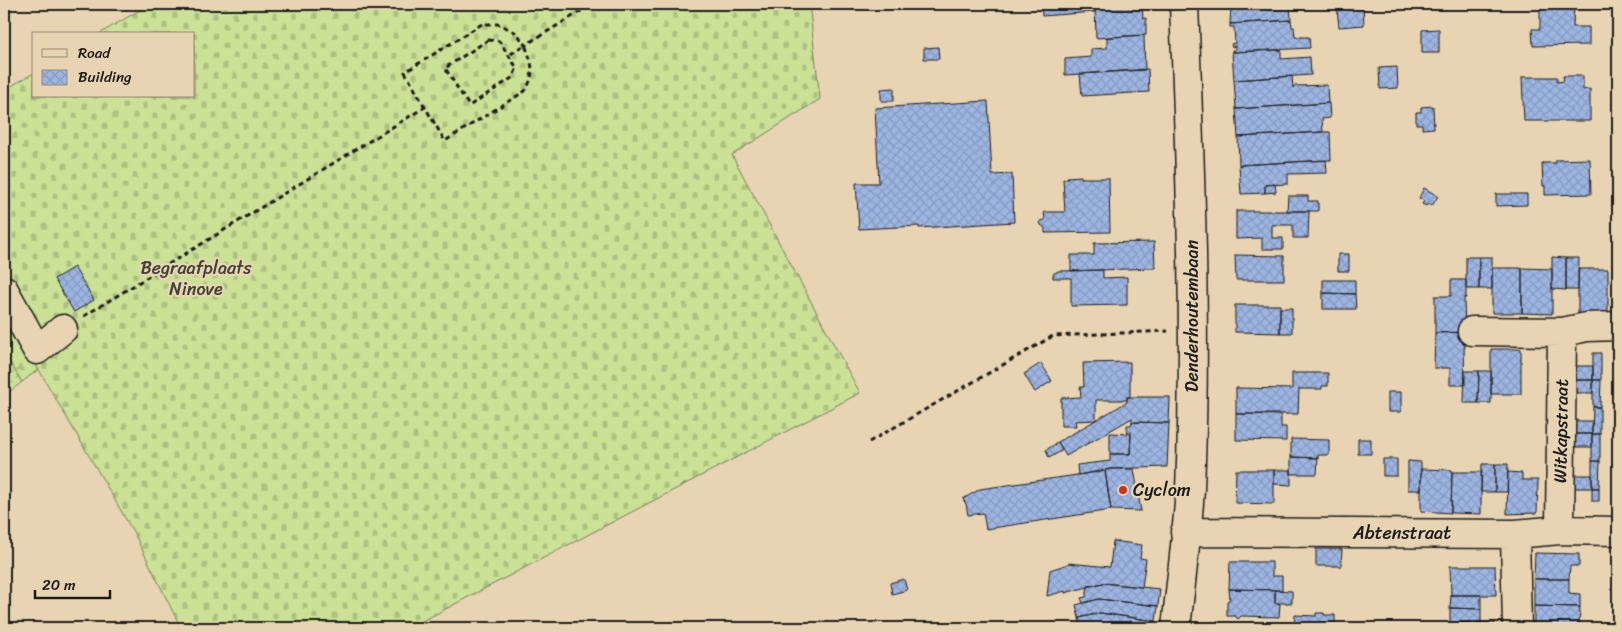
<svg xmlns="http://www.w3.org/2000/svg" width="1622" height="632" viewBox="0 0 1622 632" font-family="Sriracha,sans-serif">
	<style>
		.grass { fill: url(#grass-dots); stroke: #737e59 }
		.forest { fill: url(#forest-firs); stroke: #737e59 }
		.cemetery { fill: url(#cemetery-stones); stroke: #737e59 }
		.building { fill: url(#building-cross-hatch); stroke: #1c1c1c }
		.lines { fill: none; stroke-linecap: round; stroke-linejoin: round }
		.minor-casing { stroke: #1c1c1c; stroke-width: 31 }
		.path { stroke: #1c1c1c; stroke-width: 3; stroke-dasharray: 5 4; stroke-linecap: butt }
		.minor { stroke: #e8d4b2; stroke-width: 28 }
		.poi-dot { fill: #c8321e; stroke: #e8d4b2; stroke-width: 2 }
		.labels { text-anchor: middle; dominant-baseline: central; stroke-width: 4.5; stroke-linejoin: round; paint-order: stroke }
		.park-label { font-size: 18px; fill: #3f4334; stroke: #e8d4b2 }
		.street-label { font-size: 18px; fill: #1c1c1c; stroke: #e8d4b2 }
		.poi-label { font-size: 18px; fill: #1c1c1c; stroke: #e8d4b2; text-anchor: start }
	</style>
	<defs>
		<pattern id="grass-dots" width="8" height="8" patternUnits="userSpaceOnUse" patternTransform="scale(1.25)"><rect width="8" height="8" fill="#cae196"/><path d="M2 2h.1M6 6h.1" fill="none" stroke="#adc081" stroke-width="1.8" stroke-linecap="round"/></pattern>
		<pattern id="forest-firs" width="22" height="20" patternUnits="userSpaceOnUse" patternTransform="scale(1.25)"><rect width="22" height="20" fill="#cae196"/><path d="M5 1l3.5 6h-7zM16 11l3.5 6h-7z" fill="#adc081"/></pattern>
		<pattern id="cemetery-stones" width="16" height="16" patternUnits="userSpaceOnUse" patternTransform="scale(1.25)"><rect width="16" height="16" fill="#cae196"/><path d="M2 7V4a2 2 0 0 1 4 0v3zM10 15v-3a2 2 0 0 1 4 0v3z" fill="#adc081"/></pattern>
		<pattern id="building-cross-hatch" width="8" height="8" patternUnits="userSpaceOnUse" patternTransform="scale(1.25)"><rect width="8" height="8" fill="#9db5e2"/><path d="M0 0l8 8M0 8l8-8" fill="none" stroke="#879bc1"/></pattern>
	</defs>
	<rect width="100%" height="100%" fill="#e8d4b2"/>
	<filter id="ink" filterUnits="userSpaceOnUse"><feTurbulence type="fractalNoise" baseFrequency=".02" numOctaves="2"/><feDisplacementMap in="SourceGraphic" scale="10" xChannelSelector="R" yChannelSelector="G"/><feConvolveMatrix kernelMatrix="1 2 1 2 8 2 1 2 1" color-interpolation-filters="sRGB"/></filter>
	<g filter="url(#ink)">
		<!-- grass -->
		<path class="grass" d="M 4,353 L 22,382 L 4,396 Z"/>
		<!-- forest -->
		<path class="forest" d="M 4,310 L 39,369 L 22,382 L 4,353 Z"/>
		<!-- cemetery -->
		<path class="cemetery" d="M 150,4 L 809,4 L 820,99 L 732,155 L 860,393 L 409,628 L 181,628 L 134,533 L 4,310 L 4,90 L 34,73 L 34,96 L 194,96 L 194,34 L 99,34 Z"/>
		<!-- building -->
		<path class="building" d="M 1041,4 L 1095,4 L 1095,12 L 1042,16 Z
			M 1107,4 L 1125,4 L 1125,6 L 1142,5 L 1143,19 L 1146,18 L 1146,35 L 1096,38 L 1095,6 L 1108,6 Z
			M 1231,4 L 1290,4 L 1291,20 L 1230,24 Z
			M 1330,4 L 1363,4 L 1364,25 L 1339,27 L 1337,8 L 1330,8 Z
			M 1540,4 L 1574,4 L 1573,27 L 1589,27 L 1589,45 L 1533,46 L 1532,29 L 1540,29 Z
			M 1291,20 L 1292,27 L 1294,27 L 1295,37 L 1309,37 L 1310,48 L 1232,52 L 1232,50 L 1235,50 L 1235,46 L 1232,47 L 1231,44 L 1235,43 L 1234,27 L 1230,27 L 1230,24 Z
			M 1439,29 L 1439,53 L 1422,53 L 1422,30 Z
			M 1144,35 L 1145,70 L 1065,75 L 1065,59 L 1091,57 L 1091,49 L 1107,48 L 1107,37 Z
			M 938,47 L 939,59 L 924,59 L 924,48 Z
			M 1281,50 L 1281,59 L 1310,57 L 1311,75 L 1234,80 L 1232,52 Z
			M 1397,67 L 1398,88 L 1380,89 L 1379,68 Z
			M 1148,69 L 1149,92 L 1082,96 L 1080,74 Z
			M 1292,76 L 1293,88 L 1294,86 L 1327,85 L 1328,103 L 1236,109 L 1234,80 Z
			M 1563,76 L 1583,76 L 1583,90 L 1590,89 L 1590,121 L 1524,121 L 1522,77 L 1557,77 L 1557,82 L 1564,81 Z
			M 894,88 L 894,101 L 881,101 L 881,89 Z
			M 988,101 L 992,175 L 1012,174 L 1014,222 L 919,228 L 919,226 L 859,229 L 856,183 L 879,183 L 875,108 Z
			M 1329,103 L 1330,118 L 1322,119 L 1323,132 L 1238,137 L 1236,109 Z
			M 1433,106 L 1434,128 L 1422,129 L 1422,124 L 1416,124 L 1416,112 L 1421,112 L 1421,107 Z
			M 1323,132 L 1330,132 L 1331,160 L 1239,165 L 1238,137 Z
			M 1590,159 L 1591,194 L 1545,195 L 1545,186 L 1543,186 L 1542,163 L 1556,163 L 1556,160 Z
			M 1326,160 L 1327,173 L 1288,174 L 1288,184 L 1265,185 L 1265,193 L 1241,194 L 1239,165 Z
			M 1081,176 L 1081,178 L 1109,178 L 1110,232 L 1045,233 L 1045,228 L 1041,225 L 1040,221 L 1045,220 L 1044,212 L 1065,212 L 1063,179 L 1067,179 L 1067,177 Z
			M 1275,184 L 1276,192 L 1265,193 L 1265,185 Z
			M 1424,188 L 1438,196 L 1432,206 L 1428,204 L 1426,206 L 1422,204 L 1424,201 L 1419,198 Z
			M 1496,194 L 1527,194 L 1527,205 L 1496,206 Z
			M 1288,196 L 1308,196 L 1308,201 L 1318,201 L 1318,211 L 1287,211 Z
			M 1236,211 L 1309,211 L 1308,238 L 1293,238 L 1293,225 L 1272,225 L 1272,238 L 1283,238 L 1283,249 L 1262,249 L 1262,238 L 1236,239 Z
			M 1154,242 L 1155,268 L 1071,271 L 1071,255 L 1094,255 L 1094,243 Z
			M 1338,254 L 1349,254 L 1349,271 L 1338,271 Z
			M 1235,255 L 1284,256 L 1284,280 L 1236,280 Z
			M 1466,257 L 1479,257 L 1479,289 L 1466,289 Z
			M 1479,257 L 1492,257 L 1492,289 L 1479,289 Z
			M 1552,257 L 1566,258 L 1566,290 L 1552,289 Z
			M 1566,258 L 1579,258 L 1578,290 L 1566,290 Z
			M 74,267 L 94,300 L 74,312 L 54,279 Z
			M 1492,268 L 1522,268 L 1522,313 L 1492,313 Z
			M 1522,268 L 1552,269 L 1552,314 L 1522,313 Z
			M 1578,269 L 1608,269 L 1608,314 L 1578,314 Z
			M 1103,270 L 1103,278 L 1127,277 L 1127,305 L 1071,306 L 1071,278 L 1053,278 L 1053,274 L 1058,271 Z
			M 1323,280 L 1355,280 L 1355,294 L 1323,293 Z
			M 1451,280 L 1466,280 L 1466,298 L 1464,298 L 1465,332 L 1435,333 L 1435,296 L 1451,296 Z
			M 1323,293 L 1355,294 L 1356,309 L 1323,309 Z
			M 1235,305 L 1280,305 L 1280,333 L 1235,332 Z
			M 1280,308 L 1292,308 L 1292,333 L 1280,333 Z
			M 1465,332 L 1465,348 L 1464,348 L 1465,385 L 1450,385 L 1450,368 L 1434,368 L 1435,333 Z
			M 1491,349 L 1521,349 L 1521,394 L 1491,394 Z
			M 1593,353 L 1601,353 L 1601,380 L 1593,380 Z
			M 1130,362 L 1130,397 L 1127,397 L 1127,400 L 1096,400 L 1096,420 L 1075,421 L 1076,426 L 1061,426 L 1061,398 L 1081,397 L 1080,387 L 1084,387 L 1083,363 Z
			M 1041,363 L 1052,381 L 1035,392 L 1024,374 Z
			M 1574,366 L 1593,366 L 1593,380 L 1574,380 Z
			M 1465,371 L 1479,371 L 1478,403 L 1464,403 Z
			M 1479,371 L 1491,371 L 1491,403 L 1478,403 Z
			M 1292,373 L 1328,373 L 1328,386 L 1322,386 L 1322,389 L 1299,389 L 1298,414 L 1236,414 L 1236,388 L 1292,389 Z
			M 1574,380 L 1593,380 L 1593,393 L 1573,393 Z
			M 1593,380 L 1601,380 L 1600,407 L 1593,407 Z
			M 1388,392 L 1401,392 L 1401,412 L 1388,412 Z
			M 1127,397 L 1170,397 L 1169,423 L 1132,422 L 1132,418 L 1066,456 L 1058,442 L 1127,402 Z
			M 1593,407 L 1600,407 L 1600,434 L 1592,434 Z
			M 1236,414 L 1281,415 L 1281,427 L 1286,427 L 1286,441 L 1236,440 Z
			M 1573,421 L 1592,421 L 1592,434 L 1573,434 Z
			M 1132,422 L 1169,423 L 1167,467 L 1110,469 L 1078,475 L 1077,465 L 1110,461 L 1110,454 L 1130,454 L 1131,432 L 1127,431 L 1127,425 L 1131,425 Z
			M 1110,433 L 1131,434 L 1130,454 L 1110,454 Z
			M 1573,434 L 1592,434 L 1592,447 L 1573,447 Z
			M 1592,434 L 1600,434 L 1600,461 L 1592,461 Z
			M 1291,439 L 1329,440 L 1329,455 L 1318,455 L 1318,458 L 1291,457 Z
			M 1358,439 L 1371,439 L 1371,454 L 1358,454 Z
			M 1058,442 L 1063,450 L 1049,458 L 1046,450 Z
			M 1291,457 L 1318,458 L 1317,474 L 1291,474 Z
			M 1383,459 L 1397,459 L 1397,476 L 1383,476 Z
			M 1408,461 L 1421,462 L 1421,490 L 1408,490 Z
			M 1592,461 L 1600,461 L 1599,488 L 1592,488 Z
			M 1482,464 L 1495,464 L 1495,492 L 1481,492 Z
			M 1495,464 L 1508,464 L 1507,492 L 1495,492 Z
			M 1110,469 L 1134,469 L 1141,511 L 1111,510 L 1105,471 Z
			M 1421,469 L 1452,470 L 1451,513 L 1421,511 Z
			M 1236,470 L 1274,470 L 1274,504 L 1235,503 Z
			M 1274,470 L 1291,470 L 1291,485 L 1274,484 Z
			M 1105,471 L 1111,510 L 986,529 L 983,513 L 968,515 L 966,504 L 963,499 L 980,489 Z
			M 1452,472 L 1481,472 L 1481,514 L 1451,513 Z
			M 1508,472 L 1522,473 L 1522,480 L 1538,480 L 1537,513 L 1507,514 Z
			M 1572,475 L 1592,475 L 1592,488 L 1572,488 Z
			M 1592,488 L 1599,488 L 1599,501 L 1592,501 Z
			M 1113,541 L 1142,545 L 1140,558 L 1146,559 L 1142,587 L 1103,583 L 1065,593 L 1065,591 L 1047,596 L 1050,570 L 1068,564 L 1068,563 L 1110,567 Z
			M 1316,549 L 1342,549 L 1341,566 L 1316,566 Z
			M 1535,553 L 1579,554 L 1579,566 L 1570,566 L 1569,579 L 1534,579 Z
			M 1230,562 L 1272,562 L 1272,576 L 1282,576 L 1282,590 L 1229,589 Z
			M 1450,566 L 1495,566 L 1496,595 L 1451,595 Z
			M 904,579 L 907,590 L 892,594 L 890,583 Z
			M 1534,579 L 1569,579 L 1569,593 L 1580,594 L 1580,607 L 1534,606 Z
			M 1103,583 L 1160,589 L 1158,606 L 1099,599 L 1083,603 L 1081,598 L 1086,597 L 1088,586 Z
			M 1229,589 L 1275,590 L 1275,603 L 1280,604 L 1279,617 L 1241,616 L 1238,619 L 1235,616 L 1227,616 L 1227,601 L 1230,599 Z
			M 1275,590 L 1292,591 L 1292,603 L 1275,603 Z
			M 1451,595 L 1481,595 L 1481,609 L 1450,608 Z
			M 1099,599 L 1158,606 L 1156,621 L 1100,613 L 1079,618 L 1076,605 Z
			M 1534,606 L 1580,607 L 1579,628 L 1534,628 Z
			M 1450,608 L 1481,609 L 1481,623 L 1450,623 Z
			M 1100,613 L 1156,621 L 1155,628 L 1081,628 L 1079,618 Z
			M 1316,613 L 1324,613 L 1324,615 L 1335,615 L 1335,628 L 1294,628 L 1295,615 L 1316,616 Z
			M 1450,623 L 1495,623 L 1495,628 L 1450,628 Z"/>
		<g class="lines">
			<defs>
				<path id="minor" d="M 4,290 L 37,350 L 63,329
					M 1472,331 L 1562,332 L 1587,327 L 1618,326
					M 1560,530 L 1562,332
					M 1185,532 L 1515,534 L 1560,530 L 1618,531
					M 1515,534 L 1517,628
					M 1176,628 C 1181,582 1187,535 1190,489 C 1197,327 1190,165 1184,4"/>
			</defs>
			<!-- minor casing -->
			<use href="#minor" class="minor-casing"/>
			<!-- path -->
			<path class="path" d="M 488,40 L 499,41 L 517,68 L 512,78 L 469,106 L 445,68 Z
				M 425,107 L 405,72 L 482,24 L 498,24 L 507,28 L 517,33 L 525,45 L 593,4
				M 84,316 L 425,107 L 445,141 L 525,91 C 536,74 532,62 525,45 L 509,55
				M 869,442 L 1053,336 L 1168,331"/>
			<!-- minor -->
			<use href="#minor" class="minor"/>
		</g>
	</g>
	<!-- markers -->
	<circle class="poi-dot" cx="1123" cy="490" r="5"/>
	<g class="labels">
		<!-- park labels -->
		<g class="park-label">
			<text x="196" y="268">Begraafplaats<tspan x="196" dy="21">Ninove</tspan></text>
		</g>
		<!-- street labels -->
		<g class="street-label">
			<text transform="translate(1192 316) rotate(-90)">Denderhoutembaan</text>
			<text transform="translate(1561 431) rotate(-89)">Witkapstraat</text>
			<text x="1402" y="533">Abtenstraat</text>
		</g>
		<!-- poi labels -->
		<g class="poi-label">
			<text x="1133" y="490">Cyclom</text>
		</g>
	</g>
	<!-- margin -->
	<rect width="1622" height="632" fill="none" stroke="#e8d4b2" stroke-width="20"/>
	<rect x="10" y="10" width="1602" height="612" fill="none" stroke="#1c1c1c" stroke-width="2" filter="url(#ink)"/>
	<!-- legend -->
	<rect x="32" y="32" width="162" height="65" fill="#e8d4b2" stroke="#968a76"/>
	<rect x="42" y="49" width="25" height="8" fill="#e8d4b2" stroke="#968a76"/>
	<text x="78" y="58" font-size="15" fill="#1c1c1c">Road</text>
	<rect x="42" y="70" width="25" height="15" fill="url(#building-cross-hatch)" stroke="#968a76"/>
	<text x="78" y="82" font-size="15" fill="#1c1c1c">Building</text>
	<!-- scale -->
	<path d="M35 590v8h75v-8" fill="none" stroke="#1c1c1c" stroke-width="2.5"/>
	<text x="42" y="590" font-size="15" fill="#1c1c1c" stroke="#e8d4b2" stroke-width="4" paint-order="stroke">20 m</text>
</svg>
